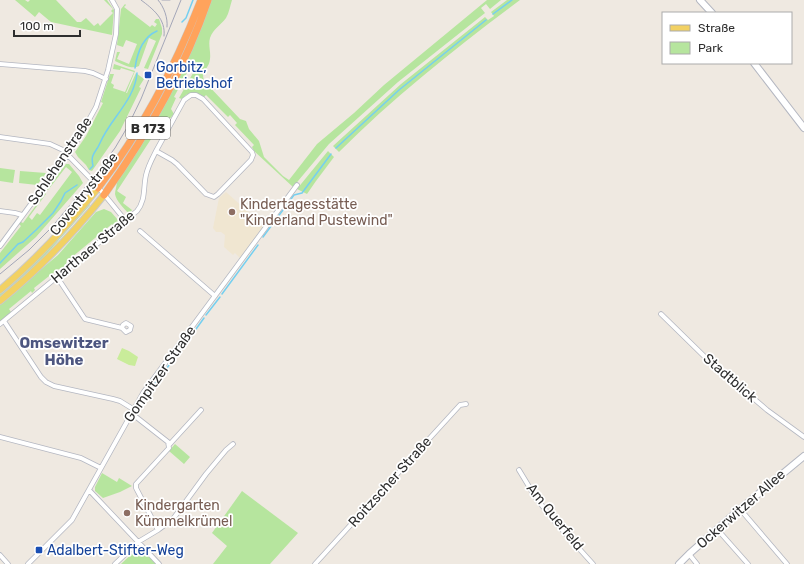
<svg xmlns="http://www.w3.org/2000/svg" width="804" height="564" viewBox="0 0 804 564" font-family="Rubik,sans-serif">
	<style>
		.education { fill: #f0e6d1 }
		.green { fill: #b6e59e }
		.pitch { fill: #c9ec9a }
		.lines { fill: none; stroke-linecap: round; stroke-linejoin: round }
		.stream { stroke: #75cff0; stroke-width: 1.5 }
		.street-casing { stroke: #b4b7c1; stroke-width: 5.5 }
		.secondary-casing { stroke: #b4b7c1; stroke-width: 8 }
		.primary-casing { stroke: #c9c9c9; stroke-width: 8 }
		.highway-casing { stroke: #c9c9c9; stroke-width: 8 }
		.street { stroke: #fff; stroke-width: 4 }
		.secondary { stroke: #fff; stroke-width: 6 }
		.primary { stroke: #f2d163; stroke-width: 6 }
		.highway { stroke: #ffa35c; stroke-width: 7 }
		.tram { stroke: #a3a6b8; stroke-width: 1 }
		.transit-dot { fill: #1a4fb4; stroke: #fff; stroke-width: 1.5 }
		.education-dot { fill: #8d6e63; stroke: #fff; stroke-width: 1.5 }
		.labels { text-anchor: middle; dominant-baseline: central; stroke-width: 3.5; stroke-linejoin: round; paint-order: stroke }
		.shield { fill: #fff; stroke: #6d6d6d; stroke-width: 1 }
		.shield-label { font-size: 13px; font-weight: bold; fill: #2e2e2e }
		.transit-label { font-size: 14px; fill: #164399; stroke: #fff; text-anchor: start }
		.street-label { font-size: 14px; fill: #2e2e2e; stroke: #fff }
		.education-label { font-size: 14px; fill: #785e54; stroke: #fff; text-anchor: start }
		.neighbourhood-label { font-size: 15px; font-weight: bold; fill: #4d5680; stroke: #fff }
	</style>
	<rect width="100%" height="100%" fill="#efe9e1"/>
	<!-- education -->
	<path class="education" d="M 226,192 L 264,226 L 240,258 L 235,253 L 233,255 L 224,247 L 225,235 L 221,232 L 216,232 L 213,228 L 219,198 Z"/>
	<!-- green -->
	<path class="green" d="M 15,0 L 25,0 L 28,2 L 30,0 L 56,0 L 77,22 L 81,22 L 86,18 L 94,26 L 98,23 L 100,26 L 113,13 L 111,11 L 113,9 L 104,0 L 107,0 L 114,10 L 112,35 L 51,22 L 39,12 L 35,17 Z
		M 211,0 L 232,0 C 230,6 229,13 226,18 C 221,25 213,29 210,38 C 208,45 211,52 210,59 C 209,70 199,71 205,82 L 240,119 L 246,121 L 249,129 L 259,141 L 264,157 L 283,176 L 289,180 L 317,144 L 354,113 L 384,85 L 487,0 L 501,0 L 490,9 L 486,4 L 481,8 L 485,13 L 398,82 L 329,144 L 293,187 L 254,151 L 252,147 L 254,145 L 235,125 L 237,123 L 230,115 L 228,117 L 206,95 L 204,97 C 196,91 188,91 182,99 L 179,98 L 197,66 L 192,63 L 174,97 L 176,98 L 171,109 L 174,114 L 163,126 L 166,128 L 164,133 L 157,130 L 117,191 L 126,197 L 123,203 L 132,210 L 130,213 L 128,213 C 124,208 116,201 115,194 C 115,190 117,186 117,181 L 179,77 L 197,38 Z
		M 507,0 L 520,0 C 457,47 395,96 339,152 L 333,146 L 401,84 L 485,17 L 488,20 L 494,16 L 491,12 Z
		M 125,4 L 126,5 L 124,7 L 150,27 L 152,25 L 155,27 L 157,24 L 154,22 L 156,19 L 159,19 L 162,28 L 162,34 L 148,69 L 144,68 L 156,41 L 149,38 L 139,66 C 132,70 122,64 115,61 L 117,52 L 120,52 L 117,59 L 129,64 L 137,44 L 126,40 L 123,47 L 117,45 L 121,9 Z
		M 114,64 L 135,71 L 126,93 L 127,93 L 136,73 L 144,79 L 139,87 L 141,88 L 120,131 L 92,171 L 89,170 L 86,165 L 78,157 L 75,152 L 86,136 L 103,103 L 101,102 L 110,74 L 114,74 L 111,83 L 114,85 L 113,88 L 125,92 L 134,72 L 121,68 L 120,70 L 113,69 Z
		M 328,151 L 334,157 L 316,181 L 307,194 L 297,189 Z
		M 66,164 L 69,164 L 79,176 L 83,183 L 36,237 L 0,269 L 0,253 L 21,226 L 19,224 L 21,222 L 23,223 L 45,193 L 46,194 L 29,217 L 32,220 L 37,213 L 40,215 L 72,172 L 66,167 L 48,190 L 47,189 Z
		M 0,168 L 15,170 L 13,183 L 0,181 Z
		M 20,171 L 46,173 L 37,185 L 19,183 Z
		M 89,204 L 90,205 L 35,267 L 0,298 L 0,294 C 32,266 61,237 89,204 Z
		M 104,209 L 111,212 L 118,220 L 118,223 L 114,226 L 112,224 L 66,262 L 68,265 L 61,271 L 58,269 L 34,288 L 35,290 L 32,293 L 31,291 L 9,309 L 11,312 L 0,322 L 0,304 L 58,255 L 96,212 Z
		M 175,444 L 190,457 L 184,464 L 169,451 Z
		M 102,473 L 117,482 L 119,478 L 132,486 L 120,492 L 103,498 L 95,491 L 95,487 Z
		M 242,491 L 298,533 L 270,564 L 213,564 L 227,546 L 212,533 Z
		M 139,547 L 156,564 L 121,564 Z"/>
	<!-- pitch -->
	<path class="pitch" d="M 122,348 L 129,351 L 138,357 L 135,366 L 129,365 L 117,359 Z"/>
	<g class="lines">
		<!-- stream -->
		<path class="stream" d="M 493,14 L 512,0
			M 182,22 L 186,18 L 193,0
			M 135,68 C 137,54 143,37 157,31
			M 336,148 L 399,90 L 486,20
			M 90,169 L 93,166 C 90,153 96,153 100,143 C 110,119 135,100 137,73
			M 263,237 L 294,195 L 302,193 L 331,154
			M 0,263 L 18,244 L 23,242 L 36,230 L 53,213 L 61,201 L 65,193 L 77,185
			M 222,294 L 258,245
			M 206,315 L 220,297
			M 191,336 L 204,318
			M 175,357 L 189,339
			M 143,399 L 173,360"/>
		<defs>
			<path id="street" d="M 0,64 L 85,71 L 93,73 L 106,79
				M 191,95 L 196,95 L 203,99 L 252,152 L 253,155 L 251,160 L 218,194 L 214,197 L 206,194 L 177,164 L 172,160 L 156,151 L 184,100 Z
				M 0,137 L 50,144 L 63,150 L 94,182 L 125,220
				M 0,211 L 15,213 L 22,215
				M 140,231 L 215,296
				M 0,246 L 68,154 L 80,136 L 96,107 L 108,70 L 116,34 L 117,9 L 112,0
				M 57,277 L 85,319 L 122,328 L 126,332 L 130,330 L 131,326 L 126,323 L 123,325 L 122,328
				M 661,314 L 706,358 L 767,410 L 804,437
				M 4,321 L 41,377 L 46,382 L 54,386 L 113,399 L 120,401 L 133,409
				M 0,324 L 137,211 C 146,200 143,188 146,175 C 148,166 152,159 156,151
				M 131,413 L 168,442 L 169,448 L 136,484 L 136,488 L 158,530
				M 0,437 L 81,458 L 101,468
				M 169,445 L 201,410
				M 519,470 L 536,498 L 556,523 L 593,564
				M 89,490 L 159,564
				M 740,509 L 787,564
				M 717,529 L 748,564
				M 689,554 L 697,564
				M 0,555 L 8,564
				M 28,564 L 72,520 L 143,393 L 297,185
				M 115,564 L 138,542 L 158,530 L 173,519 L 206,474 L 226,450 L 233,444
				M 315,564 L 460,405 L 466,404"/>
			<path id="secondary" d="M 700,0 L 712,13
				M 754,63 L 804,128
				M 679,564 L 689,554 L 740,509 L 804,456"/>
			<path id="primary" d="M 0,290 C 37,259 68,225 98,188
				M 0,301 C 39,269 73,234 104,195"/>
			<path id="highway" d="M 98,188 C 142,130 175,68 201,0
				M 104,195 C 147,135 184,70 208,0"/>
		</defs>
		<!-- street casing -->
		<use href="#street" class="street-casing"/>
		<!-- secondary casing -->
		<use href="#secondary" class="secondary-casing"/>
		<!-- primary casing -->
		<use href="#primary" class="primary-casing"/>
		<!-- highway casing -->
		<use href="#highway" class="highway-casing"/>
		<!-- street -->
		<use href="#street" class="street"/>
		<!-- secondary -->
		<use href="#secondary" class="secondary"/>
		<!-- primary -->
		<use href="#primary" class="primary"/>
		<!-- highway -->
		<use href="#highway" class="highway"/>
		<!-- tram -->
		<path class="tram" d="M 141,0 C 153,9 166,19 164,36
			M 158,0 C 164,7 168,18 167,27
			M 162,0 L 170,0
			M 0,274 L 29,250 L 51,228 L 91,180 L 115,148 L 128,126 L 141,99 L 181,0"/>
	</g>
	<!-- markers -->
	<g class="transit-dot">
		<rect x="144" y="71" width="8" height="8" rx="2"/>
		<rect x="35" y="546" width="8" height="8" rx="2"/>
	</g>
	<g class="education-dot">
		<circle cx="232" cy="212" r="4"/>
		<circle cx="127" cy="513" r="4"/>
	</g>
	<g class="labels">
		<!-- shield labels -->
		<rect class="shield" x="126" y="117" width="44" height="22" rx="3"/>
		<g class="shield-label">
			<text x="148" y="128">B 173</text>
		</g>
		<!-- transit labels -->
		<g class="transit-label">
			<text x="156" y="67">Gorbitz,<tspan x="156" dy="16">Betriebshof</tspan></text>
			<text x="47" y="550">Adalbert-Stifter-Weg</text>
		</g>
		<!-- street labels -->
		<g class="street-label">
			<text transform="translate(60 161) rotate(-56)">Schlehenstraße</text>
			<text transform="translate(84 194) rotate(-52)">Coventrystraße</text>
			<text transform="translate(93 247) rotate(-40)">Harthaer Straße</text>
			<text transform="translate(160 374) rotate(-55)">Gompitzer Straße</text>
			<text transform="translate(730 378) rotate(41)">Stadtblick</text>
			<text transform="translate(390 482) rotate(-48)">Roitzscher Straße</text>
			<text transform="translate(741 509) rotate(-41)">Ockerwitzer Allee</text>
			<text transform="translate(555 517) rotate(51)">Am Querfeld</text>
		</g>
		<!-- education labels -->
		<g class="education-label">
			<text x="240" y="204">Kindertagesstätte<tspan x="240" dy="16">"Kinderland Pustewind"</tspan></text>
			<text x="135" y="505">Kindergarten<tspan x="135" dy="16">Kümmelkrümel</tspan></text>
		</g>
		<!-- neighbourhood labels -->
		<g class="neighbourhood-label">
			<text x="64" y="343">Omsewitzer<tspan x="64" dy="17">Höhe</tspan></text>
		</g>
	</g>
	<!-- legend -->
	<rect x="662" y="12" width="130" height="52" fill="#ffffff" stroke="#ababab"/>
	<rect x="670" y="25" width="20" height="6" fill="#f2d163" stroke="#ababab"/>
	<text x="698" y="32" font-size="12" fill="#2e2e2e">Straße</text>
	<rect x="670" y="42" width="20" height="12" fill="#b6e59e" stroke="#ababab"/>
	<text x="698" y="52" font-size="12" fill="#2e2e2e">Park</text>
	<!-- scale -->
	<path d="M14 30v6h66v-6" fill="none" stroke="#2e2e2e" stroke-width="2"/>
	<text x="20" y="30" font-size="12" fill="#2e2e2e" stroke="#ffffff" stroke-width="3" paint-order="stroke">100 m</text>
</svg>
